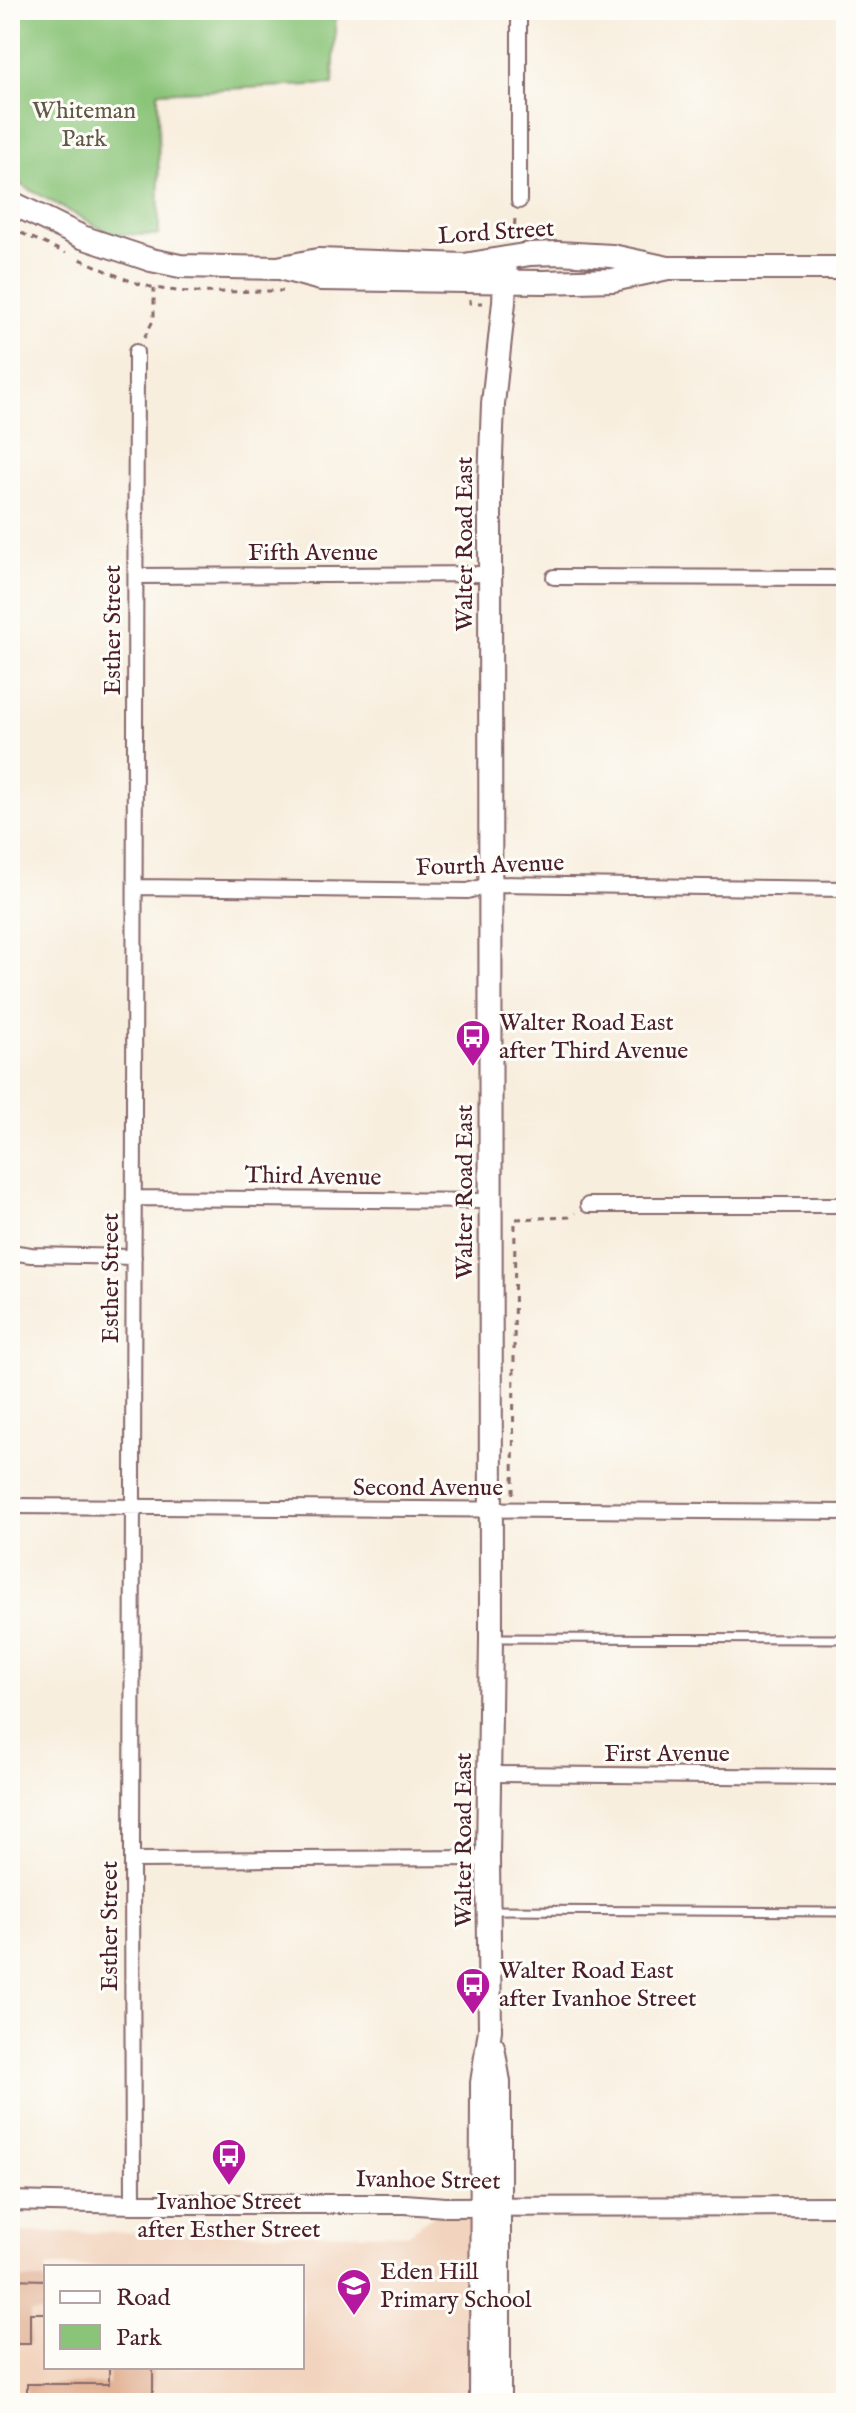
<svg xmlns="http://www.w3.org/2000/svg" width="856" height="2413" viewBox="0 0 856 2413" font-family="'IM FELL English',serif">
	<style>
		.built { fill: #f2d4be; fill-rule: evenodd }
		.green { fill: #8ac478; stroke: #6a7252; stroke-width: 2 }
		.building { fill: #e2b497 }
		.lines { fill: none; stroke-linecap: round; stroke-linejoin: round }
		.service-casing { stroke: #87676a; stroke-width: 11 }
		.minor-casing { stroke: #87676a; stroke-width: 18 }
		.tertiary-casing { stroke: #87676a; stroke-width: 22 }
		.primary-casing { stroke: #87676a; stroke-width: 26 }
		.path { stroke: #87676a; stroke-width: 3; stroke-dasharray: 6 6; stroke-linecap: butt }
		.service { stroke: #fff; stroke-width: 7 }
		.minor { stroke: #fff; stroke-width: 14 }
		.tertiary { stroke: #fff; stroke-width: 18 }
		.primary { stroke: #fff; stroke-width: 22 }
		.labels { text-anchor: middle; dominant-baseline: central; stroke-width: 6; stroke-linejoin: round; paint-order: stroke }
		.park-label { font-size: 24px; fill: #605946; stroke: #fdfcf7 }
		.street-label { font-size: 24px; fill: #4a1f2b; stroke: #fdfcf7 }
		.poi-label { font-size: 24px; fill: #4a1f2b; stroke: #fdfcf7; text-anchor: start }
	</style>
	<rect width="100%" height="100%" fill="#fdfcf7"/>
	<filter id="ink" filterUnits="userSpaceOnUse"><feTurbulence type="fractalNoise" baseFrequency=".0125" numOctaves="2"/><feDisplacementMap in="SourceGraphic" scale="16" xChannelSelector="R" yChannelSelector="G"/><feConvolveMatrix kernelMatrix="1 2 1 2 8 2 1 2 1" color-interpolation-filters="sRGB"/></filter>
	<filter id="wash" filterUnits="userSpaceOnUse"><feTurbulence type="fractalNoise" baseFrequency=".006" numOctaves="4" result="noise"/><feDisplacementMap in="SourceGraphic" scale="32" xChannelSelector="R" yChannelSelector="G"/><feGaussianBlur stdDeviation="1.8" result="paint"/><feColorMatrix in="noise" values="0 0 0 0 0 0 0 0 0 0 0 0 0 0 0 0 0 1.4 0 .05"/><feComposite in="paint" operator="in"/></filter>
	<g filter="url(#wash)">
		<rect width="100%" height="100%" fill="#f8eede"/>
		<!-- built -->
		<path class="built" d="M 482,2206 L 481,2403 L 10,2403 L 10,2232 L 407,2234 L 445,2207 ZM 46,2267 L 302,2267 L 302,2367 L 46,2367 Z"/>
		<!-- green -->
		<path class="green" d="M 10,10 L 336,10 L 333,84 L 158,92 L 159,235 L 111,234 L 10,179 Z"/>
		<g id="blocks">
			<!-- building -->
			<path class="building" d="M 10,2279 L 46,2280 L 46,2313 L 30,2313 L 30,2344 L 10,2344 Z
				M 109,2367 L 153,2367 L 153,2403 L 27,2403 L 27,2384 L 109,2384 Z"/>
		</g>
	</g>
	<g filter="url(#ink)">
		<use href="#blocks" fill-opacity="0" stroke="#87676a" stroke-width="2"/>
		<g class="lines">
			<defs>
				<path id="service" d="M 493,1638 L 846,1639
					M 493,1910 L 846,1912"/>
				<path id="minor" d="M 519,10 L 519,201
					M 136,576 L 491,574
					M 554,577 L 846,578
					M 135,887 L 468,891 L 491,884 L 846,889
					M 134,1198 L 491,1201
					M 588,1205 L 846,1205
					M 10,1252 L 31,1255 L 134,1257
					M 10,1506 L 846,1512
					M 488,1774 L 846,1777
					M 132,1860 L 488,1858
					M 133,2204 L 132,1860 L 136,352"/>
				<path id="tertiary" d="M 10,2201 L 133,2204 L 405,2204 L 445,2207 L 846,2206"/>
				<path id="primary" d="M 10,202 L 82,237 L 151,260 L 180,266 L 278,268 L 318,260 L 464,265 L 530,254 L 558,253 L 612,256 L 668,268
					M 283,269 L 320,279 L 544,282 L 613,280 L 668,268 L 846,268
					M 493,2047 L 499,2082 L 499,2403
					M 481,2403 L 482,2083 L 490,2030 L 488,1858 L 491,1638 L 490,481 L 493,404 L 504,302 L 506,258"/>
			</defs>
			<!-- service casing -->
			<use href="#service" class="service-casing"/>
			<!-- minor casing -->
			<use href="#minor" class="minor-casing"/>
			<!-- tertiary casing -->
			<use href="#tertiary" class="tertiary-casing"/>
			<!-- primary casing -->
			<use href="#primary" class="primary-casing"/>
			<!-- path -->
			<path class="path" d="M 10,228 L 66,253
				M 514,237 L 515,217
				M 80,259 C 106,270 129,283 156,288 C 197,296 241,290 283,291
				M 470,299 L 470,303 L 483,303
				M 144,338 L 154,319 L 154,288
				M 513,1494 L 515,1219 L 569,1217 L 575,1213"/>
			<!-- service -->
			<use href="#service" class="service"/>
			<!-- minor -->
			<use href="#minor" class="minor"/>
			<!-- tertiary -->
			<use href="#tertiary" class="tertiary"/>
			<!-- primary -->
			<use href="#primary" class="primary"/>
		</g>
	</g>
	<!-- icons -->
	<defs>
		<symbol id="bus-pin" viewBox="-11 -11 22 30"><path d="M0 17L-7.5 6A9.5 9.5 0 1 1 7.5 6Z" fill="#b5179e" stroke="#fdfcf7"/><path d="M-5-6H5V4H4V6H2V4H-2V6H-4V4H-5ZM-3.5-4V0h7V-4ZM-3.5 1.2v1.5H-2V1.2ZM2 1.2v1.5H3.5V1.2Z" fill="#fff"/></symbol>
		<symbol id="school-pin" viewBox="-11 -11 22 30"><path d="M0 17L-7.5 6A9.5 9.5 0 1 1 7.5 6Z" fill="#b5179e" stroke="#fdfcf7"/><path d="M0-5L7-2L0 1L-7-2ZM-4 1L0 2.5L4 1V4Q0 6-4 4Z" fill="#fff"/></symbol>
	</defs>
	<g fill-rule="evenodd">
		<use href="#bus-pin" x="453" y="1017" width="40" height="54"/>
		<use href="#bus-pin" x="453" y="1965" width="40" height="54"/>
		<use href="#bus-pin" x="209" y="2136" width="40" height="54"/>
		<use href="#school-pin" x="334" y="2266" width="40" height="54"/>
	</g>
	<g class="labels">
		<!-- park labels -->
		<g class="park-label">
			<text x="84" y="111">Whiteman<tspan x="84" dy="28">Park</tspan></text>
		</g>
		<!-- street labels -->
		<g class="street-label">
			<text transform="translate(496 233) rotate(-4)">Lord Street</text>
			<text transform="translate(465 544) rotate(-90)">Walter Road East</text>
			<text x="313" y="553">Fifth Avenue</text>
			<text transform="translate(113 630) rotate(-90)">Esther Street</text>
			<text transform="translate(490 866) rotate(-2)">Fourth Avenue</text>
			<text transform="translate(313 1177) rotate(1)">Third Avenue</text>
			<text transform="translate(465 1192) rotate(-90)">Walter Road East</text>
			<text transform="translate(111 1278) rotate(-90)">Esther Street</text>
			<text x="428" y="1488">Second Avenue</text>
			<text x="667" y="1754">First Avenue</text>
			<text transform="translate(464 1840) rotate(-90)">Walter Road East</text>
			<text transform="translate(110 1926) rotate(-90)">Esther Street</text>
			<text transform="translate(428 2181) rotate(1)">Ivanhoe Street</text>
		</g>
		<!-- poi labels -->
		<g class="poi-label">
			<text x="499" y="1023">Walter Road East<tspan x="499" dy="28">after Third Avenue</tspan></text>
			<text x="499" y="1971">Walter Road East<tspan x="499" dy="28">after Ivanhoe Street</tspan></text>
			<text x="229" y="2202" text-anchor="middle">Ivanhoe Street<tspan x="229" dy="28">after Esther Street</tspan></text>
			<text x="380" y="2272">Eden Hill<tspan x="380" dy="28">Primary School</tspan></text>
		</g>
	</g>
	<!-- margin -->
	<rect width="856" height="2413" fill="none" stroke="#fdfcf7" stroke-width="40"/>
	<!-- legend -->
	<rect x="44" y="2265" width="260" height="104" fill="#fdfcf7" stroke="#b5a4a5" stroke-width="2"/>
	<rect x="60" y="2291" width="40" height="12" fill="#ffffff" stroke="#b5a4a5" stroke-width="2"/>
	<text x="116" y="2305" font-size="24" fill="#4a1f2b">Road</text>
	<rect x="60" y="2325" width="40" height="24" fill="#8ac478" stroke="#b5a4a5" stroke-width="2"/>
	<text x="116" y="2345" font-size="24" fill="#4a1f2b">Park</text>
</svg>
